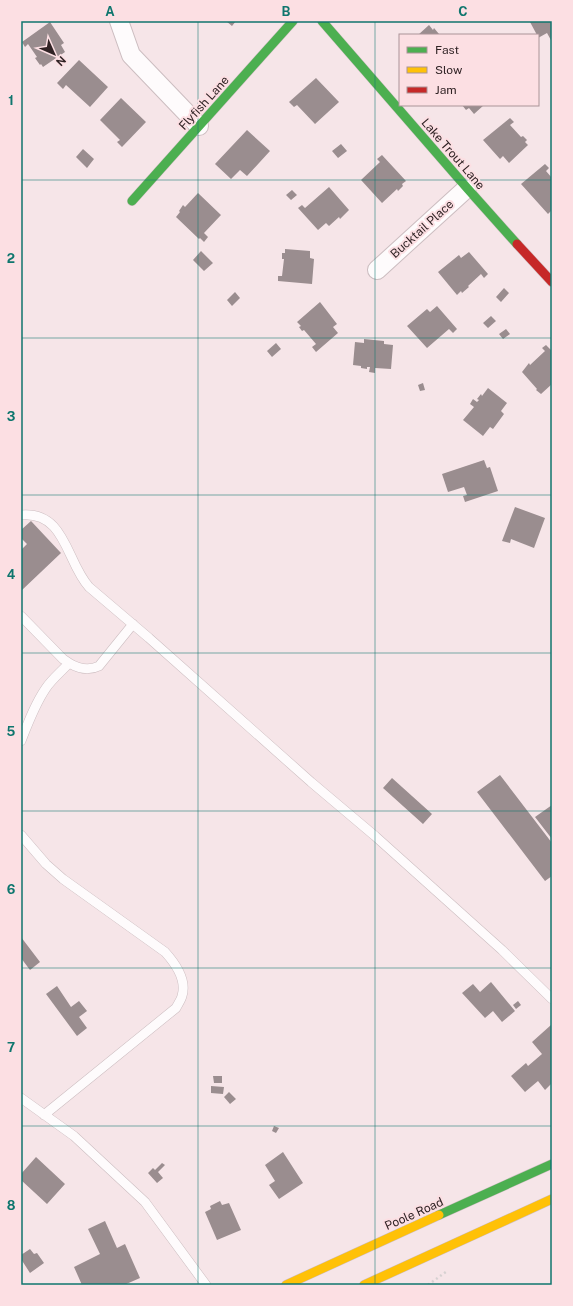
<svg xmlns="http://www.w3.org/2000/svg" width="573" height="1306" viewBox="0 0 573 1306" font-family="'Public Sans',sans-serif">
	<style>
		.building { fill: #9a8d8f }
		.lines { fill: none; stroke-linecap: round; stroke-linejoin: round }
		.lane-casing { stroke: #ccbdc0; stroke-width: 10 }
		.street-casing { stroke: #ccbdc0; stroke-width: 20 }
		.fast-casing { stroke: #ccbdc0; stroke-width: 10 }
		.slow-casing { stroke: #ccbdc0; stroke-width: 10 }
		.jam-casing { stroke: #ccbdc0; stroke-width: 10 }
		.path { stroke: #d6d1d1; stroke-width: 2.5; stroke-dasharray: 2 3; stroke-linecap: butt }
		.lane { stroke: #fefbfc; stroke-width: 9 }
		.street { stroke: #fefbfc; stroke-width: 18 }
		.fast { stroke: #4caf50; stroke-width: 9 }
		.slow { stroke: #ffc107; stroke-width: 9 }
		.jam { stroke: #c62828; stroke-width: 9 }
		.grid { fill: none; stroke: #0f766e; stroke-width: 1; stroke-opacity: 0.55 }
		.labels { text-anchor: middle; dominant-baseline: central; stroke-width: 4; stroke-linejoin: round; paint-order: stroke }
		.street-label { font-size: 12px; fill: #302325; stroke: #fcdfe3 }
		.neatline { fill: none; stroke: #0f766e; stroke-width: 1.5 }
		.grid-label { font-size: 13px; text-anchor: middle; font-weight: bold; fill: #0f766e }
	</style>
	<rect width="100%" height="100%" fill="#f6e5e8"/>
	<!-- building -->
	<path class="building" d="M 226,21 L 236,21 L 232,26 Z
		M 532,21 L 552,21 L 552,42 L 547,33 L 538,38 L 538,35 L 537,35 L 530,22 Z
		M 50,22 L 64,43 L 61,45 L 65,52 L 43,67 L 41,64 L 40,65 L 35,58 L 37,57 L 28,44 L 25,47 L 22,42 Z
		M 429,25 L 433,30 L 434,28 L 439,34 L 437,35 L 418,35 Z
		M 79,60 L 108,87 L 90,107 L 66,85 L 63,89 L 57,83 Z
		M 316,78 L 339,102 L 315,124 L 297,105 L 294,107 L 289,102 Z
		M 121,98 L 146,122 L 122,147 L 117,142 L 120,140 L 100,120 Z
		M 462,105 L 484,105 L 474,114 L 469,108 L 466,110 Z
		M 510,118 L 514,122 L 510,125 L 521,137 L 523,136 L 527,140 L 525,142 L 528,145 L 509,163 L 503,156 L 500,159 L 483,140 Z
		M 247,130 L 270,151 L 247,176 L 240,170 L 231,179 L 215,164 Z
		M 341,144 L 347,151 L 338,158 L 332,151 Z
		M 83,149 L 94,159 L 87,168 L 76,157 Z
		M 382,155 L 406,181 L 402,184 L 403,186 L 398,191 L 397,189 L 382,203 L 361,180 L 380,162 L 377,159 Z
		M 545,164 L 549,168 L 546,171 L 552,178 L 552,210 L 548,214 L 521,184 Z
		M 329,187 L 349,210 L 340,219 L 339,217 L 329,226 L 326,223 L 318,230 L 298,208 L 302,205 L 305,208 Z
		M 292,190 L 297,195 L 291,200 L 286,195 Z
		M 198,193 L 221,215 L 204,233 L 208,237 L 204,242 L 200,238 L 199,239 L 176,217 L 180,212 L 179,211 L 183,205 L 185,207 Z
		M 285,249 L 310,251 L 310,258 L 314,259 L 312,284 L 278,281 L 278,276 L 282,276 L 284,259 L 282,259 L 282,253 L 285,253 Z
		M 201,251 L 213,263 L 204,271 L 193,260 Z
		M 469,252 L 488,274 L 484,278 L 481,274 L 468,286 L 469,287 L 462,293 L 461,291 L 457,295 L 438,272 L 459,255 L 461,258 Z
		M 504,288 L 509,293 L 501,302 L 496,297 Z
		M 235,292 L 240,298 L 232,306 L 227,300 Z
		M 320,302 L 337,324 L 333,327 L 338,333 L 316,352 L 312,347 L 316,344 L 304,330 L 302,331 L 299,327 L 301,326 L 297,322 Z
		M 437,306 L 457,329 L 453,333 L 449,329 L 427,348 L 407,326 L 427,309 L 430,312 Z
		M 491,316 L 496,321 L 488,328 L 483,323 Z
		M 506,329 L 510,334 L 503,339 L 499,334 Z
		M 364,339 L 384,341 L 384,344 L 393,345 L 391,369 L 375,368 L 375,373 L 369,372 L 370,367 L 367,367 L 367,369 L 361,368 L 361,366 L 353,365 L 355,342 L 364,343 Z
		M 276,343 L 281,349 L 272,357 L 267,351 Z
		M 546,345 L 552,351 L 552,384 L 541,394 L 536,390 L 537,389 L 522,372 L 529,363 L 530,365 L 545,351 L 542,348 Z
		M 423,383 L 425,390 L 420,391 L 418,385 Z
		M 488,388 L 507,403 L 501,411 L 504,414 L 493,429 L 490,427 L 483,436 L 463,420 L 474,407 L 470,404 L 473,399 L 477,402 L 479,400 L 477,399 L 481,394 L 482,396 Z
		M 484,460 L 487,468 L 490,467 L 498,491 L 465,502 L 463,496 L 467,495 L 464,487 L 448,492 L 442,474 Z
		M 515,507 L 545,518 L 534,548 L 511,539 L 510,543 L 502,541 Z
		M 31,521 L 61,553 L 21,591 L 21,550 L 27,544 L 21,538 L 21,530 Z
		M 500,775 L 552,843 L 552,876 L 545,881 L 477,792 Z
		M 392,778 L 432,814 L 423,824 L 383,788 Z
		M 552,805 L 552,839 L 535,817 Z
		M 21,937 L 40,962 L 30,970 L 21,958 Z
		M 491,982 L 515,1011 L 502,1022 L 493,1011 L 485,1018 L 462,993 L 473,984 L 480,992 Z
		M 57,986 L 71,1007 L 79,1001 L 87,1011 L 79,1017 L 87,1028 L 77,1036 L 46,994 Z
		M 518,1001 L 521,1005 L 516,1009 L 513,1005 Z
		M 551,1025 L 552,1083 L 545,1090 L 538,1081 L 525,1092 L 511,1076 L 526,1063 L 528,1066 L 542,1054 L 532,1042 Z
		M 213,1076 L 222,1076 L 222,1083 L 214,1083 Z
		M 211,1086 L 224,1087 L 223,1094 L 211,1093 Z
		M 229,1092 L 236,1099 L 230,1104 L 224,1097 Z
		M 274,1126 L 279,1128 L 276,1133 L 272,1131 Z
		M 283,1152 L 303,1183 L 279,1199 L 269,1185 L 275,1181 L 265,1165 Z
		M 36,1157 L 65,1184 L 47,1204 L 21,1180 L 21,1174 Z
		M 162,1163 L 165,1165 L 158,1172 L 163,1178 L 157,1183 L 148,1173 L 153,1168 L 155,1170 Z
		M 220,1201 L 222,1205 L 229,1203 L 241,1230 L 217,1240 L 205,1212 L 211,1209 L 210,1206 Z
		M 105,1221 L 117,1248 L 125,1244 L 140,1278 L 124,1285 L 82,1285 L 74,1267 L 100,1254 L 88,1229 Z
		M 30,1249 L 34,1254 L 37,1253 L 44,1263 L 30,1273 L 21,1259 L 21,1255 Z"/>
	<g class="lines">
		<defs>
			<path id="lane" d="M 21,515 C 66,511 66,562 89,587 L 149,638 L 311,782 L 375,836 L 502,950 L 552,999
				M 21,616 L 63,659 L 69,663 C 62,671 52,679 46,688 C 35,704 28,723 21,741
				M 69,663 C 79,669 89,671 99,666 L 133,624
				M 21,835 L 46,864 L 63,879 L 165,952 C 175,963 187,980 182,996 C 181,1000 178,1004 176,1008 L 44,1115
				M 21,1098 L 74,1136 L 145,1202 L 206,1285"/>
			<path id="street" d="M 119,21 L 131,55 L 199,126
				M 377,270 L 467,188"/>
			<path id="fast" d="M 322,21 L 467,188 L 517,244
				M 132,201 L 293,21
				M 439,1215 L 552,1164"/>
			<path id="slow" d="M 286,1285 L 439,1215
				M 364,1285 L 552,1199"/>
			<path id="jam" d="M 517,244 L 552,282"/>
		</defs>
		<!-- lane casing -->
		<use href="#lane" class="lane-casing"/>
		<!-- street casing -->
		<use href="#street" class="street-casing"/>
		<!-- fast casing -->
		<use href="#fast" class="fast-casing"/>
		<!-- slow casing -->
		<use href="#slow" class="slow-casing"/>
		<!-- jam casing -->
		<use href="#jam" class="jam-casing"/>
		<!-- path -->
		<path class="path" d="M 428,1285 L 447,1271"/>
		<!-- lane -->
		<use href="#lane" class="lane"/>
		<!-- street -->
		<use href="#street" class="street"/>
		<!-- fast -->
		<use href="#fast" class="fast"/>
		<!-- slow -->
		<use href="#slow" class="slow"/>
		<!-- jam -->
		<use href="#jam" class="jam"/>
	</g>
	<!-- grid -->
	<path class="grid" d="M 198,21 L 198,1285M 375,21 L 375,1285M 21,180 L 552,180M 21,338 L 552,338M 21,495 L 552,495M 21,653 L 552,653M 21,811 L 552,811M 21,968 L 552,968M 21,1126 L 552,1126"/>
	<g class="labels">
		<!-- street labels -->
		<g class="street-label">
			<text transform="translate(204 103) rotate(-48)">Flyfish Lane</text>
			<text transform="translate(453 154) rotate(49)">Lake Trout Lane</text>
			<text transform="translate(422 229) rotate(-42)">Bucktail Place</text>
			<text transform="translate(414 1214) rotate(-24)">Poole Road</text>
		</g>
	</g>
	<!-- border -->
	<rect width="573" height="1306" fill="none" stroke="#fcdfe3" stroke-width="44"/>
	<!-- legend -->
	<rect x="399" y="34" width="140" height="72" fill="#fcdfe3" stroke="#aa9497"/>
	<rect x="407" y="47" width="20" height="6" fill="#4caf50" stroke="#aa9497"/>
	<text x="435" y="54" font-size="12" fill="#302325">Fast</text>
	<rect x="407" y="67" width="20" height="6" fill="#ffc107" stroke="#aa9497"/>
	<text x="435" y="74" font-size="12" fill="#302325">Slow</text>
	<rect x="407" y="87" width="20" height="6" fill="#c62828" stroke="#aa9497"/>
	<text x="435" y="94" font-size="12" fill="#302325">Jam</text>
	<!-- north arrow -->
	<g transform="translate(54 54) rotate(135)" stroke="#fcdfe3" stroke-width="3" paint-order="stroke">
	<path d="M0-3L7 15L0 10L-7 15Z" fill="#302325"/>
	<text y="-6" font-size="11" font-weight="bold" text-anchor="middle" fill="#302325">N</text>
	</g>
	<rect x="22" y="22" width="529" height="1262" class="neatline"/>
	<g class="grid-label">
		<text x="110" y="16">A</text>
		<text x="286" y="16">B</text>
		<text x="463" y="16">C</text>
		<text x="11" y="105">1</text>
		<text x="11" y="263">2</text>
		<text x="11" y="421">3</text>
		<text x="11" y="579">4</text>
		<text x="11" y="736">5</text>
		<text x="11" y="894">6</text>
		<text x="11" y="1052">7</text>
		<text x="11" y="1210">8</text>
	</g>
</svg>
